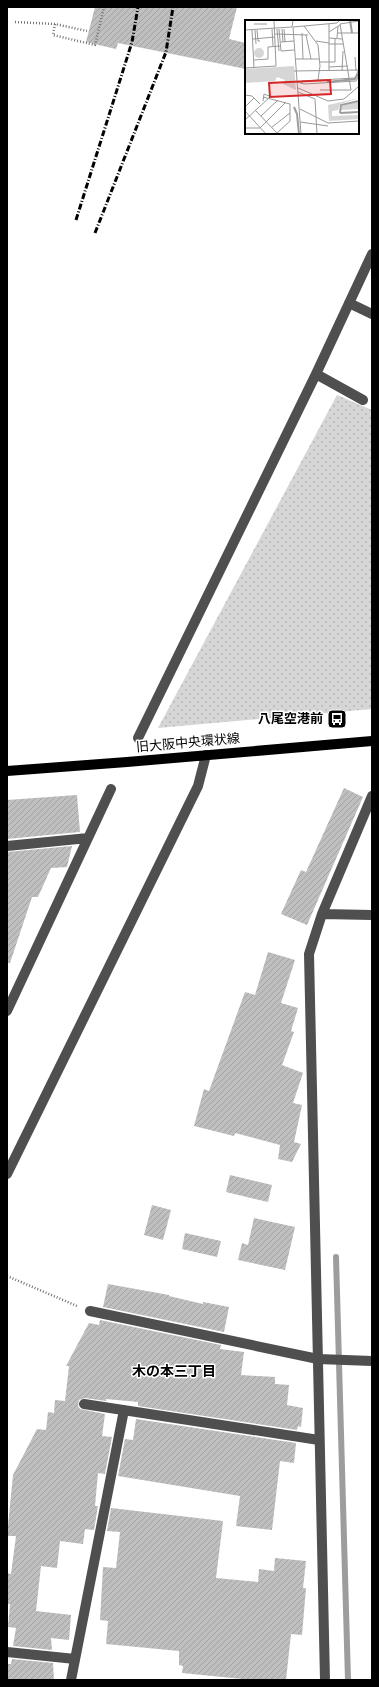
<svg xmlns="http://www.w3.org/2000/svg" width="379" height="1687" viewBox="0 0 379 1687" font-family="'Sofia Sans Condensed','Noto Sans JP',sans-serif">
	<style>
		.grass { fill: url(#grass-dots) }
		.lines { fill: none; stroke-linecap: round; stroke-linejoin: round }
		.stream { stroke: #9d9d9d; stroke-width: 6 }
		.building { fill: url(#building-hatch) }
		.path { stroke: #717171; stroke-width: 2.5; stroke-dasharray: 1 2; stroke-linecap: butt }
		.minor { stroke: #4f4f4f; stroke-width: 10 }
		.major { stroke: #000; stroke-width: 10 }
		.rail { stroke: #000; stroke-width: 3; stroke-dasharray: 6 2 1 2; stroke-linecap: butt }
		.labels { text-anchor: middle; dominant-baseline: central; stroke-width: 3; stroke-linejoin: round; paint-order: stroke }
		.poi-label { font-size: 13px; font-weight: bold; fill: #000; stroke: #fff; text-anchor: end }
		.street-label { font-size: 13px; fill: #000; stroke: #fff }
		.neighbourhood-label { font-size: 14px; font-weight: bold; fill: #000; stroke: #fff }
		.inset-river { fill: none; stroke: #9d9d9d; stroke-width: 2 }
		.inset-road { fill: none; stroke: #999; stroke-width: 1 }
		.view { fill: #d62828; fill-opacity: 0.15; stroke: #d62828; stroke-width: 2 }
		.inset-edge { fill: none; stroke: #000; stroke-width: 2 }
	</style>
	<defs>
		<pattern id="grass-dots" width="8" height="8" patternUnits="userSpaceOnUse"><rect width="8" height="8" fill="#d6d6d6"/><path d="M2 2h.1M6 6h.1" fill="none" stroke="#b6b6b6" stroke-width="1.8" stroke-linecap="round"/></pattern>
		<pattern id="building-hatch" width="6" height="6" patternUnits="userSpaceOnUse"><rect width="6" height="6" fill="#bfbfbf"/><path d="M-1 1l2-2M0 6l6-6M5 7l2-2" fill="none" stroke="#a2a2a2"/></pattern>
	</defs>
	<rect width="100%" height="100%" fill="#fff"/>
	<!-- grass -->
	<path class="grass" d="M 337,395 L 372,410 L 372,709 L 158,728 Z"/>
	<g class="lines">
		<!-- stream -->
		<path class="stream" d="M 336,1257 L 348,1680"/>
	</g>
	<!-- building -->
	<path class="building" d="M 95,7 L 237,7 L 229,39 L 246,43 L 246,69 L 118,43 L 116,49 L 86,42 Z
		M 344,788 L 363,797 L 307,925 L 281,914 L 301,870 L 306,872 Z
		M 77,795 L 80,832 L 7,839 L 7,800 Z
		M 72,846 L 67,867 L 51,868 L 38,897 L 32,897 L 10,963 L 7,963 L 7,852 Z
		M 268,952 L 295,960 L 281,1003 L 298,1008 L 291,1031 L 294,1032 L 282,1065 L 303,1073 L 293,1103 L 302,1105 L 294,1142 L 301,1144 L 292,1162 L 278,1159 L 280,1145 L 235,1133 L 234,1136 L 194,1126 L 204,1089 L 209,1091 L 245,992 L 255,995 Z
		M 230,1175 L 272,1185 L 268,1202 L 226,1192 Z
		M 152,1205 L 171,1210 L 163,1240 L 144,1235 Z
		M 254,1218 L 295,1227 L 285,1270 L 238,1260 L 242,1243 L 248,1245 Z
		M 185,1233 L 221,1241 L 217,1257 L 182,1249 Z
		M 108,1284 L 169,1295 L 169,1296 L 203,1304 L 203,1302 L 229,1307 L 224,1332 L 103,1307 Z
		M 100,1320 L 221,1345 L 220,1349 L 244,1352 L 241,1375 L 275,1377 L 275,1384 L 289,1385 L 287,1405 L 303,1408 L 301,1427 L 298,1426 L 297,1430 L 138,1406 L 138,1402 L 106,1399 L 106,1401 L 85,1398 L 79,1400 L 78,1406 L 80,1409 L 105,1414 L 102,1436 L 112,1437 L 105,1474 L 98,1473 L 95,1506 L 98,1506 L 94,1530 L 85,1529 L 83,1544 L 60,1541 L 57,1568 L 41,1566 L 36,1611 L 71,1615 L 69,1640 L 51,1638 L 52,1650 L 13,1646 L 16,1628 L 8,1627 L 10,1604 L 7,1604 L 7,1573 L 11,1574 L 16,1536 L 7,1536 L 13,1475 L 37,1429 L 46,1430 L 48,1412 L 54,1413 L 55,1400 L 65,1401 L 69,1366 L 66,1366 L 89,1323 L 99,1325 Z
		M 136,1419 L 296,1443 L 294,1463 L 280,1461 L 272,1530 L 236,1526 L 240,1496 L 118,1476 L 125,1439 L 133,1440 Z
		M 111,1508 L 223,1521 L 216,1578 L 258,1582 L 259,1569 L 274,1571 L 275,1558 L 306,1561 L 303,1588 L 306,1588 L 302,1635 L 291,1634 L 286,1680 L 253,1680 L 182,1673 L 183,1666 L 179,1665 L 179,1651 L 106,1644 L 108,1621 L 100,1620 L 103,1567 L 116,1568 L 120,1532 L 107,1531 Z
		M 12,1659 L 53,1663 L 54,1680 L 7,1680 L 7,1664 L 11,1664 Z"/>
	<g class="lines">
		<!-- path -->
		<path class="path" d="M 15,22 L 55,24 L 87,31
			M 55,24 L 53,35 L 95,45 L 104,7
			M 7,1276 L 77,1306"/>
		<!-- minor -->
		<path class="minor" d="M 349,303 L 372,314
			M 316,374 L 363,400
			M 138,738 L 316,374 L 372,254
			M 7,846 L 88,838
			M 322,914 L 372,915
			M 7,1011 L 111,789
			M 7,1174 L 198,786 L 206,755
			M 90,1311 L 318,1359 L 372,1361
			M 84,1404 L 319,1440
			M 7,1652 L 75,1659
			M 71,1680 L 124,1410
			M 325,1680 L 309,954 L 322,914 L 372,796"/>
		<!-- major -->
		<path class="major" d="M 7,771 L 127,762 L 372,741"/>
		<!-- rail -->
		<path class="rail" d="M 76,220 L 132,42 L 138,7
			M 95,233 L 166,52 L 173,7"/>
	</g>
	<!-- icons -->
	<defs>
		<symbol id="bus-square" viewBox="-11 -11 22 22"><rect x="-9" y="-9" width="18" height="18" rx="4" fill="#000" stroke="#fff"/><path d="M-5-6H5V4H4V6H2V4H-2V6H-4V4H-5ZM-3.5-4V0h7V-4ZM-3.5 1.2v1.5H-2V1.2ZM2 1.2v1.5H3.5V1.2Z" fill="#fff"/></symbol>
	</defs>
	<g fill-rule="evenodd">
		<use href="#bus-square" x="326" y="708" width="22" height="22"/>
	</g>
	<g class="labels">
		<!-- poi labels -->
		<g class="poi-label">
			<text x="323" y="719">八尾空港前</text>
		</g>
		<!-- street labels -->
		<g class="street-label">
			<text transform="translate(188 743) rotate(-5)">旧大阪中央環状線</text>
		</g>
		<!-- neighbourhood labels -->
		<g class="neighbourhood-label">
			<text x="174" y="1371">木の本三丁目</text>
		</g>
	</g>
	<!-- overview -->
	<g transform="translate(245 20)">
		<rect width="114" height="114" fill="#fff"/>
		<path d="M 49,46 L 51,70 L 38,64 L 40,60 L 32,57 L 30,61 L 0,63 L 0,49 ZM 114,78 L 95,84 L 93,90 L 87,91 L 87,96 L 114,95 L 114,99 L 84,101 L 83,85 ZM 114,82 L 114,89 L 96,90 L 97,86 Z" fill="#d6d6d6"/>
		<path d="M9 33a5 5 0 1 1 10 0a5 5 0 1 1-10 0Z" fill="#d6d6d6"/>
		<path class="inset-river" d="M 105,0 L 107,13M 82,62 L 110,59 L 114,53M 49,87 L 52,94 L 54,114M 95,93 L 96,85 L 114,81M 95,93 L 114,92"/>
		<path class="inset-road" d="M 9,4 L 22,4M 84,4 L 84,51M 59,6 L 73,25 L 75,46 L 73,60M 27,9 L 28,26M 32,9 L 34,31M 34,9 L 36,31 L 49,30M 37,9 L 38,22M 39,9 L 40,22M 0,10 L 47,7 L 48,0M 7,10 L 9,48M 10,10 L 11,24M 12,10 L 13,21 L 15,21M 84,12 L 95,5M 57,13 L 58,39M 92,13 L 114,13M 30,14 L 63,15M 61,15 L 66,39M 84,18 L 97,19M 92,18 L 93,6M 8,19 L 30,17M 71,21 L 84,23M 36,22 L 49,21M 84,24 L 98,24M 110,37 L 111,51M 51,39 L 74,39M 9,40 L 23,39 L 23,27 L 36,26M 75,42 L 90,42 L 90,18M 84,47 L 103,46M 0,48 L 31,46 L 29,0M 49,51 L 114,50M 97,51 L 98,31M 52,62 L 59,64 L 111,61 L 114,56M 57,64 L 57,61 L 110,58 L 113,51M 53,68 L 83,81 L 99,79 L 114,66M 75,70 L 106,70 L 95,4 L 114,1M 53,72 L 70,79 L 72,114M 0,75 L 7,76 L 15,84M 18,77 L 45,84M 18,81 L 19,74 L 24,76M 0,87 L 9,78M 55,89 L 83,103 L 114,101M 10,90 L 33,114M 0,91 L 21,114M 16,96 L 33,80M 0,100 L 25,77M 55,102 L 83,106M 27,107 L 45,93M 0,108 L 15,108 L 41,82M 32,113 L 45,101 L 45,84M 56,114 L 48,7 L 92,3 L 95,0"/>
		<path class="view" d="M 85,60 L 86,74 L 25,77 L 24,63 Z"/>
		<rect width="114" height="114" class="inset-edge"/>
	</g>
	<!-- border -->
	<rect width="379" height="1687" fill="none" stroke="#000000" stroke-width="16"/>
</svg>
